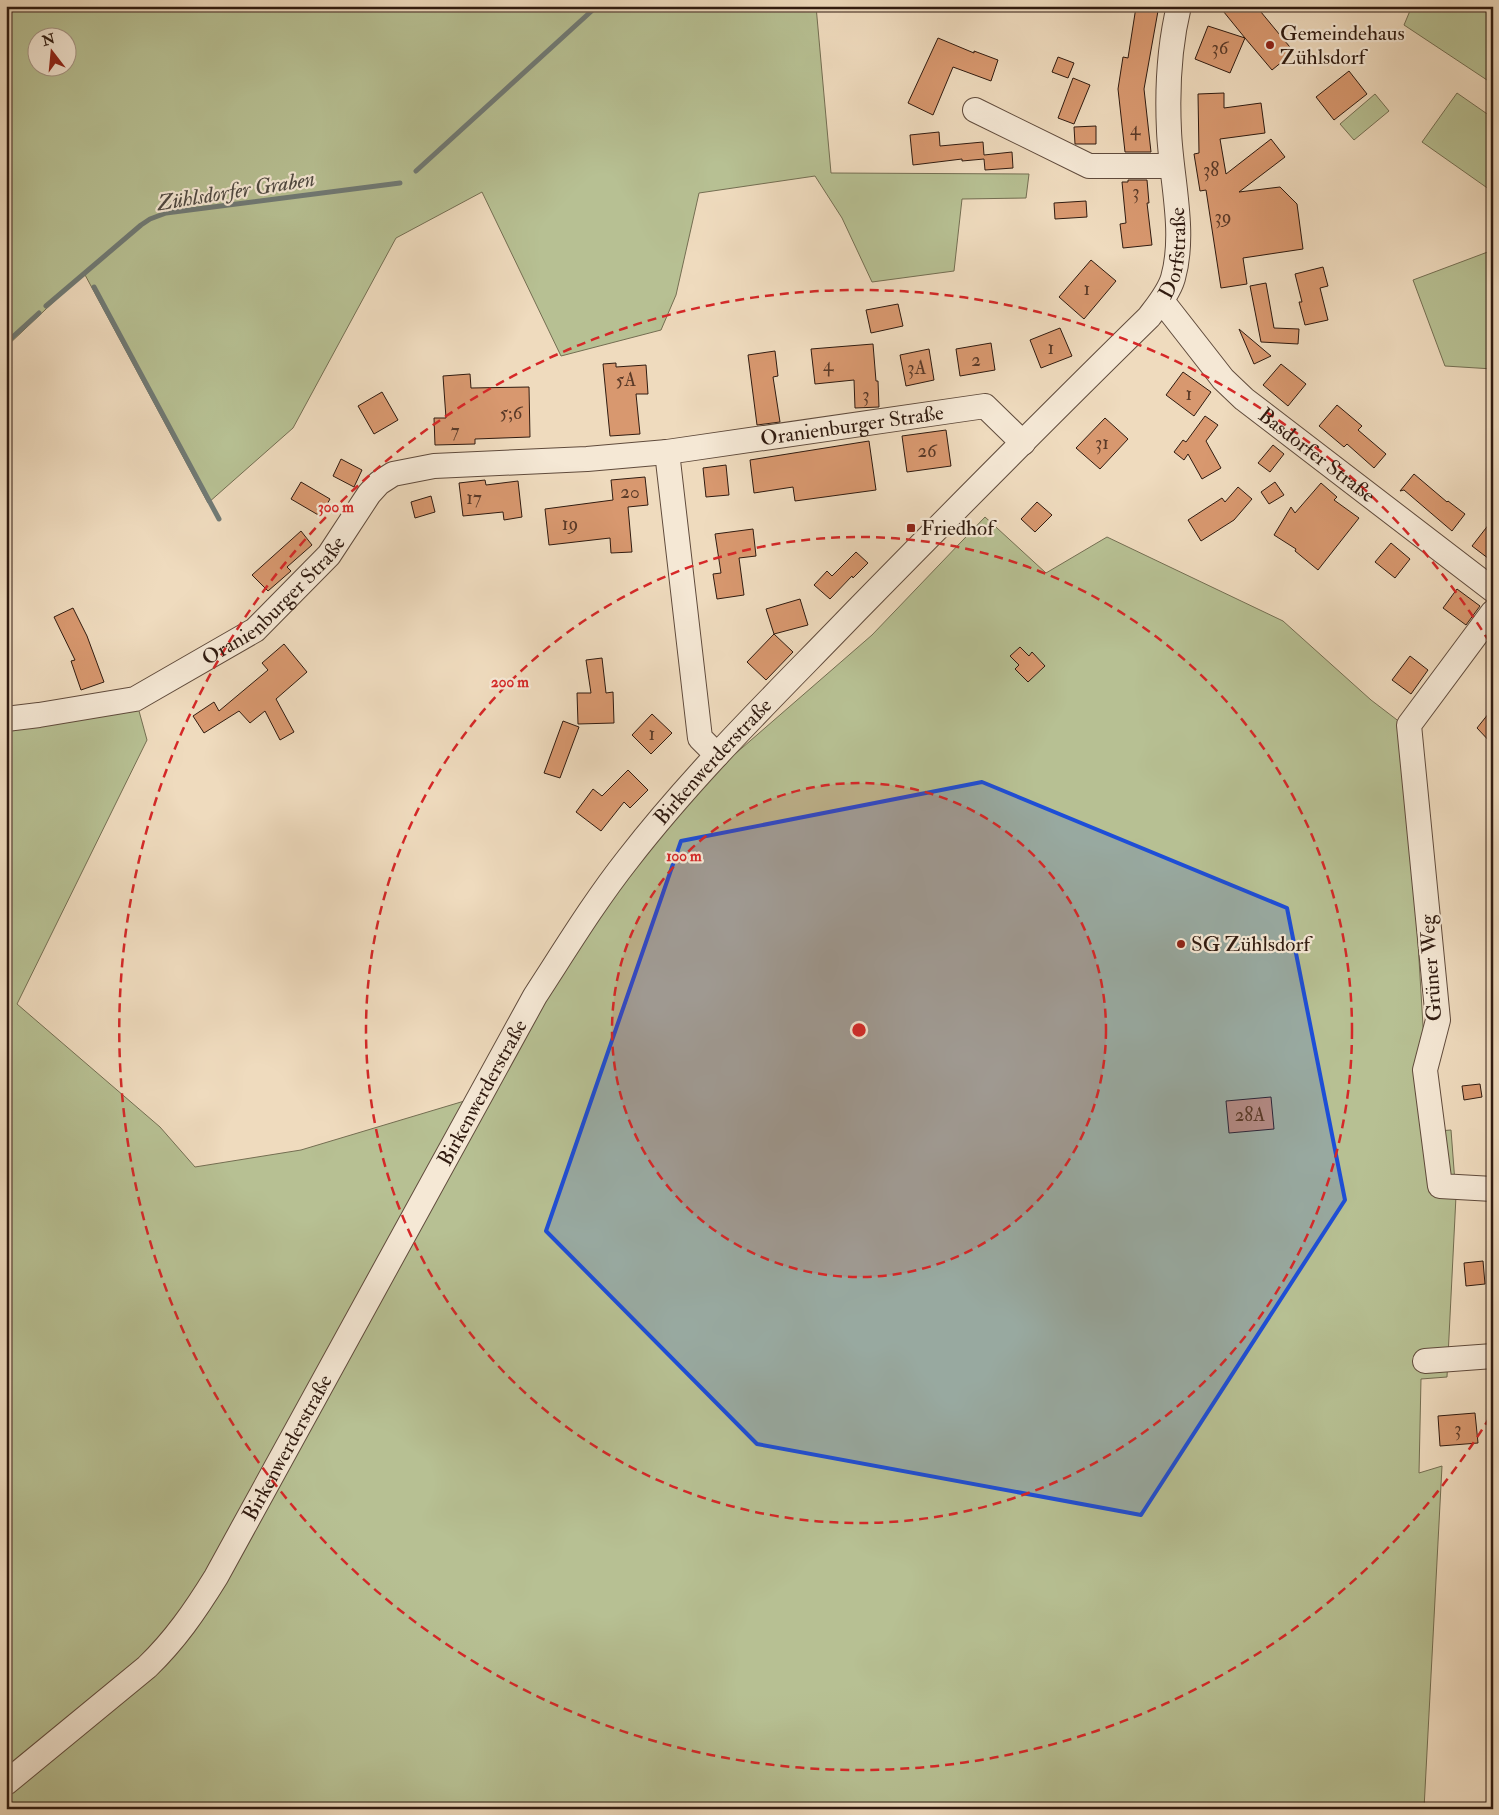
<svg xmlns="http://www.w3.org/2000/svg" width="1499" height="1815" viewBox="0 0 1499 1815" font-family="'IM FELL Double Pica',serif">
	<style>
		.green { fill: #b7c093; stroke: #746e52; fill-rule: evenodd }
		.lines { fill: none; stroke-linecap: round; stroke-linejoin: round }
		.stream { stroke: #707a75; stroke-width: 5 }
		.building { fill: #d8986f; stroke: #301b10 }
		.minor-casing { stroke: #604b3c; stroke-width: 26 }
		.minor { stroke: #f5e8d5; stroke-width: 24 }
		.marked { fill: #1d4ed8; fill-opacity: 0.2; stroke: #1d4ed8; stroke-width: 4; stroke-linejoin: round }
		.ring { fill: none; stroke: #d62828; stroke-width: 2.5; stroke-dasharray: 9 6 }
		.poi-dot { fill: #8f2418; stroke: #f5e8d5; stroke-width: 2 }
		.labels { text-anchor: middle; dominant-baseline: central; stroke-width: 4.5; stroke-linejoin: round; paint-order: stroke }
		.number-label { font-size: 19px; fill: #5a3a28 }
		.poi-label { font-size: 21px; fill: #301b10; stroke: #f5e8d5; text-anchor: start }
		.street-label { font-size: 21px; fill: #301b10; stroke: #f5e8d5 }
		.water-label { font-size: 22px; font-style: italic; fill: #504a42; stroke: #f5e8d5 }
		.centre { fill: #d62828; stroke: #f5e8d5; stroke-width: 2.5 }
		.ring-label { font-size: 15px; text-anchor: middle; font-weight: bold; fill: #d62828; stroke: #f5e8d5; stroke-width: 4.5; stroke-linejoin: round; paint-order: stroke }
	</style>
	<rect width="100%" height="100%" fill="#efdbbe"/>
	<filter id="stains"><feTurbulence type="fractalNoise" baseFrequency=".004" numOctaves="4"/><feColorMatrix values="0 0 0 0 .2 0 0 0 0 .09 0 0 0 0 .02 0 0 0 .5 -.17"/></filter>
	<radialGradient id="worn" r=".72"><stop offset=".6" stop-color="#630" stop-opacity="0"/><stop offset="1" stop-color="#630" stop-opacity=".3"/></radialGradient>
	<!-- green -->
	<path class="green" d="M 6,6 L 816,6 L 831,173 L 1029,174 L 1026,198 L 962,199 L 954,271 L 872,282 L 842,218 L 815,176 L 699,193 L 676,295 L 661,330 L 561,356 L 482,192 L 396,238 L 293,428 L 208,503 L 84,273 L 6,347 ZM 38,38 L 68,38 L 68,68 L 38,68 Z
		M 1412,6 L 1493,6 L 1493,84 L 1404,25 Z
		M 1457,93 L 1493,118 L 1493,192 L 1422,142 Z
		M 1375,94 L 1389,111 L 1354,140 L 1340,124 Z
		M 1493,250 L 1493,369 L 1445,366 L 1413,280 Z
		M 985,517 L 1046,573 L 1107,537 L 1283,621 L 1371,700 L 1405,726 L 1423,1026 L 1438,1131 L 1451,1130 L 1456,1196 L 1447,1377 L 1421,1379 L 1419,1473 L 1442,1466 L 1424,1809 L 6,1809 L 6,714 L 151,695 L 139,711 L 147,740 L 17,1004 L 160,1127 L 195,1167 L 301,1150 L 491,1093 L 588,927 L 712,774 L 872,635 Z"/>
	<g class="lines">
		<!-- stream -->
		<path class="stream" d="M 416,171 L 597,6
			M 94,287 L 219,519
			M 46,306 L 141,225 L 150,219 L 166,213 L 400,183
			M 6,343 L 39,313"/>
	</g>
	<!-- building -->
	<path class="building" d="M 1219,6 L 1256,6 L 1294,52 L 1272,70 L 1245,38 L 1230,73 L 1195,59 L 1208,26 L 1245,38 Z
		M 1136,7 L 1158,11 L 1144,89 L 1151,152 L 1125,152 L 1118,89 L 1123,57 L 1128,58 Z
		M 938,38 L 974,53 L 974,51 L 998,60 L 991,81 L 953,67 L 933,115 L 908,103 Z
		M 1058,57 L 1074,63 L 1068,78 L 1052,72 Z
		M 1349,71 L 1367,94 L 1334,120 L 1316,97 Z
		M 1073,78 L 1090,85 L 1074,124 L 1058,118 Z
		M 1224,93 L 1224,108 L 1261,103 L 1265,133 L 1220,139 L 1226,174 L 1271,139 L 1285,157 L 1239,192 L 1280,187 L 1297,204 L 1303,249 L 1243,258 L 1247,284 L 1221,288 L 1206,190 L 1200,191 L 1194,154 L 1199,153 L 1198,94 Z
		M 1096,126 L 1096,144 L 1075,144 L 1074,127 Z
		M 939,132 L 940,146 L 983,142 L 984,155 L 1012,152 L 1013,168 L 985,170 L 984,159 L 962,161 L 962,159 L 913,165 L 910,135 Z
		M 1128,180 L 1147,180 L 1149,203 L 1147,203 L 1152,245 L 1123,248 L 1120,224 L 1126,223 L 1122,182 L 1128,182 Z
		M 1086,201 L 1087,217 L 1055,219 L 1054,203 Z
		M 1091,260 L 1116,281 L 1084,319 L 1059,297 Z
		M 1323,267 L 1328,286 L 1320,288 L 1328,320 L 1305,325 L 1299,302 L 1302,302 L 1295,274 Z
		M 1266,283 L 1274,328 L 1299,329 L 1298,344 L 1261,342 L 1250,286 Z
		M 898,304 L 903,326 L 871,333 L 866,310 Z
		M 1060,328 L 1072,356 L 1041,368 L 1030,340 Z
		M 1239,329 L 1271,356 L 1254,364 Z
		M 991,343 L 995,370 L 960,376 L 956,349 Z
		M 873,344 L 876,381 L 878,381 L 879,407 L 855,408 L 854,380 L 815,384 L 811,349 Z
		M 929,349 L 934,380 L 906,386 L 900,355 Z
		M 775,351 L 778,376 L 773,377 L 780,422 L 757,425 L 748,355 Z
		M 616,363 L 616,367 L 646,365 L 648,394 L 636,394 L 640,434 L 610,436 L 603,364 Z
		M 1281,364 L 1306,384 L 1288,406 L 1263,385 Z
		M 1183,372 L 1211,392 L 1194,416 L 1166,395 Z
		M 470,374 L 471,388 L 529,387 L 530,437 L 475,439 L 475,444 L 435,445 L 434,418 L 446,418 L 443,376 Z
		M 382,392 L 398,420 L 374,434 L 358,406 Z
		M 1337,405 L 1362,426 L 1358,430 L 1386,454 L 1374,468 L 1347,444 L 1344,447 L 1319,426 Z
		M 1205,416 L 1218,425 L 1206,441 L 1221,468 L 1202,479 L 1188,454 L 1184,460 L 1174,452 L 1183,440 L 1186,442 Z
		M 1105,418 L 1128,439 L 1100,469 L 1076,448 Z
		M 946,430 L 951,466 L 907,472 L 902,436 Z
		M 869,441 L 876,490 L 795,501 L 793,487 L 754,493 L 750,460 Z
		M 1273,445 L 1284,454 L 1270,472 L 1258,463 Z
		M 341,459 L 362,470 L 354,487 L 333,476 Z
		M 726,465 L 729,495 L 706,497 L 703,468 Z
		M 1414,474 L 1447,502 L 1448,501 L 1465,514 L 1452,531 L 1404,490 L 1400,491 Z
		M 645,477 L 648,505 L 628,507 L 632,552 L 611,553 L 610,538 L 549,545 L 545,509 L 613,500 L 611,480 Z
		M 485,480 L 486,485 L 518,481 L 522,517 L 504,520 L 503,512 L 463,516 L 459,483 Z
		M 301,482 L 330,499 L 320,516 L 291,499 Z
		M 1275,482 L 1284,495 L 1269,504 L 1261,492 Z
		M 1321,483 L 1337,497 L 1334,500 L 1359,518 L 1318,570 L 1295,551 L 1296,549 L 1274,535 L 1291,507 L 1295,513 Z
		M 1238,487 L 1252,499 L 1234,520 L 1201,541 L 1188,520 L 1222,498 L 1225,502 Z
		M 431,496 L 435,512 L 415,518 L 411,502 Z
		M 1037,502 L 1052,515 L 1035,532 L 1021,519 Z
		M 1493,519 L 1493,562 L 1472,546 Z
		M 753,529 L 756,556 L 739,558 L 744,595 L 717,599 L 713,574 L 721,573 L 715,534 Z
		M 301,531 L 312,545 L 287,567 L 291,571 L 268,591 L 252,575 Z
		M 1391,543 L 1410,559 L 1395,578 L 1375,562 Z
		M 856,552 L 868,563 L 853,578 L 852,576 L 830,599 L 814,585 L 827,571 L 832,576 Z
		M 1457,589 L 1480,606 L 1466,625 L 1443,608 Z
		M 800,599 L 808,625 L 774,634 L 766,609 Z
		M 73,608 L 87,636 L 104,682 L 81,690 L 71,661 L 75,660 L 54,617 Z
		M 774,634 L 793,652 L 766,680 L 747,662 Z
		M 284,644 L 307,672 L 276,699 L 294,732 L 280,740 L 265,711 L 250,723 L 239,711 L 204,733 L 193,716 L 214,702 L 219,711 L 268,670 L 262,663 Z
		M 1020,647 L 1029,656 L 1032,652 L 1045,666 L 1028,682 L 1015,669 L 1019,665 L 1010,656 Z
		M 1410,656 L 1428,670 L 1411,694 L 1392,680 Z
		M 602,658 L 606,693 L 613,692 L 614,723 L 578,724 L 577,693 L 591,693 L 586,660 Z
		M 1493,708 L 1493,745 L 1477,728 Z
		M 652,714 L 672,733 L 651,754 L 632,735 Z
		M 563,721 L 579,727 L 560,778 L 544,773 Z
		M 628,770 L 648,790 L 630,808 L 624,802 L 601,831 L 576,812 L 593,789 L 602,796 Z
		M 1480,1084 L 1482,1097 L 1464,1100 L 1462,1086 Z
		M 1271,1097 L 1274,1129 L 1229,1133 L 1226,1101 Z
		M 1483,1261 L 1485,1284 L 1466,1286 L 1464,1263 Z
		M 1475,1413 L 1478,1443 L 1440,1446 L 1438,1416 Z"/>
	<g class="lines">
		<defs>
			<g id="minor">
				<path d="M 975,110 L 1089,166 L 1171,166"/>
				<path id="s1" d="M 1162,301 L 1223,379 L 1244,399 L 1493,590"/>
				<path d="M 667,452 L 700,738 L 717,755"/>
				<path d="M 1493,612 L 1409,725 L 1438,1020 L 1425,1070 L 1440,1186 L 1493,1189"/>
				<path id="s2" d="M 6,719 L 39,715 L 135,699 L 255,630 L 329,555 L 369,494 L 379,483 L 393,474 L 434,466 L 587,459 L 667,452 L 985,406 L 1023,443"/>
				<path d="M 1425,1361 L 1493,1356"/>
				<path id="s3" d="M 6,1783 L 147,1667 C 175,1640 195,1611 216,1577 L 535,996 C 565,950 594,902 628,859 C 697,770 778,692 856,611 C 953,512 1050,414 1149,317 C 1158,305 1169,292 1173,278 C 1186,232 1171,178 1169,131 C 1167,89 1169,47 1179,6"/>
			</g>
		</defs>
		<!-- minor casing -->
		<use href="#minor" class="minor-casing"/>
		<!-- minor -->
		<use href="#minor" class="minor"/>
	</g>
	<!-- marked area -->
	<path class="marked" d="M 982,782 L 1287,908 L 1345,1200 L 1141,1515 L 757,1444 L 546,1231 L 681,841 Z"/>
	<!-- distance rings -->
	<circle cx="859" cy="1030" r="247" fill="#d62828" fill-opacity=".12"/>
	<g class="ring">
		<circle cx="859" cy="1030" r="247"/>
		<circle cx="859" cy="1030" r="493"/>
		<path d="M1490 1417A740 740 0 1 1 1490 643"/>
	</g>
	<!-- markers -->
	<g class="poi-dot">
		<circle cx="1270" cy="45" r="5"/>
		<rect x="906" y="523" width="10" height="10" rx="2.5"/>
		<circle cx="1181" cy="944" r="5"/>
	</g>
	<g class="labels">
		<!-- number labels -->
		<g class="number-label">
			<text x="1220" y="48">36</text>
			<text x="1135" y="129">4</text>
			<text x="1211" y="170">38</text>
			<text x="1136" y="192">3</text>
			<text x="1223" y="217">39</text>
			<text x="1087" y="289">1</text>
			<text x="1051" y="348">1</text>
			<text x="976" y="360">2</text>
			<text x="828" y="365">4</text>
			<text x="917" y="368">3A</text>
			<text x="626" y="380">5A</text>
			<text x="1189" y="394">1</text>
			<text x="866" y="395">3</text>
			<text x="511" y="413">5;6</text>
			<text x="455" y="431">7</text>
			<text x="1102" y="443">31</text>
			<text x="927" y="451">26</text>
			<text x="630" y="492">20</text>
			<text x="474" y="498">17</text>
			<text x="570" y="524">19</text>
			<text x="652" y="734">1</text>
			<text x="1250" y="1115">28A</text>
			<text x="1458" y="1429">3</text>
		</g>
		<!-- poi labels -->
		<g class="poi-label">
			<text x="1280" y="33">Gemeindehaus<tspan x="1280" dy="24">Zühlsdorf</tspan></text>
			<text x="921" y="528">Friedhof</text>
			<text x="1191" y="944">SG Zühlsdorf</text>
		</g>
		<!-- street labels -->
		<g class="street-label">
			<text stroke="none"><textPath href="#s3" startOffset="1948">Dorfstraße</textPath></text>
			<text stroke="none"><textPath href="#s2" startOffset="941">Oranienburger Straße</textPath></text>
			<text stroke="none"><textPath href="#s1" startOffset="220">Basdorfer Straße</textPath></text>
			<text stroke="none"><textPath href="#s2" startOffset="302">Oranienburger Straße</textPath></text>
			<text stroke="none"><textPath href="#s3" startOffset="1254">Birkenwerderstraße</textPath></text>
			<text transform="translate(1431 968) rotate(-94)">Grüner Weg</text>
			<text stroke="none"><textPath href="#s3" startOffset="849">Birkenwerderstraße</textPath></text>
			<text stroke="none"><textPath href="#s3" startOffset="444">Birkenwerderstraße</textPath></text>
		</g>
		<!-- water labels -->
		<g class="water-label">
			<text transform="translate(236 191) rotate(-9)">Zühlsdorfer Graben</text>
		</g>
	</g>
	<circle cx="859" cy="1030" r="8" class="centre"/>
	<g class="ring-label">
		<text x="336" y="512">300 m</text>
		<text x="510" y="687">200 m</text>
		<text x="684" y="861">100 m</text>
	</g>
	<!-- margin -->
	<rect width="1499" height="1815" fill="none" stroke="#efdbbe" stroke-width="25"/>
	<rect x="8" y="8" width="1484" height="1800" fill="none" stroke="#301b10" stroke-width="2.5"/>
	<rect x="12" y="12" width="1474" height="1790" fill="none" stroke="#301b10"/>
	<!-- north arrow -->
	<g transform="translate(52 52) rotate(344)"><circle r="24" fill="#f5e8d5" stroke="#a69686"/>
	<path d="M0-4L9 19L0 12L-9 19Z" fill="#8f2418"/>
	<text y="-8" font-size="14" font-weight="bold" text-anchor="middle" fill="#301b10">N</text>
	</g>
	<rect width="100%" height="100%" filter="url(#stains)"/>
	<rect width="100%" height="100%" fill="url(#worn)"/>
</svg>
